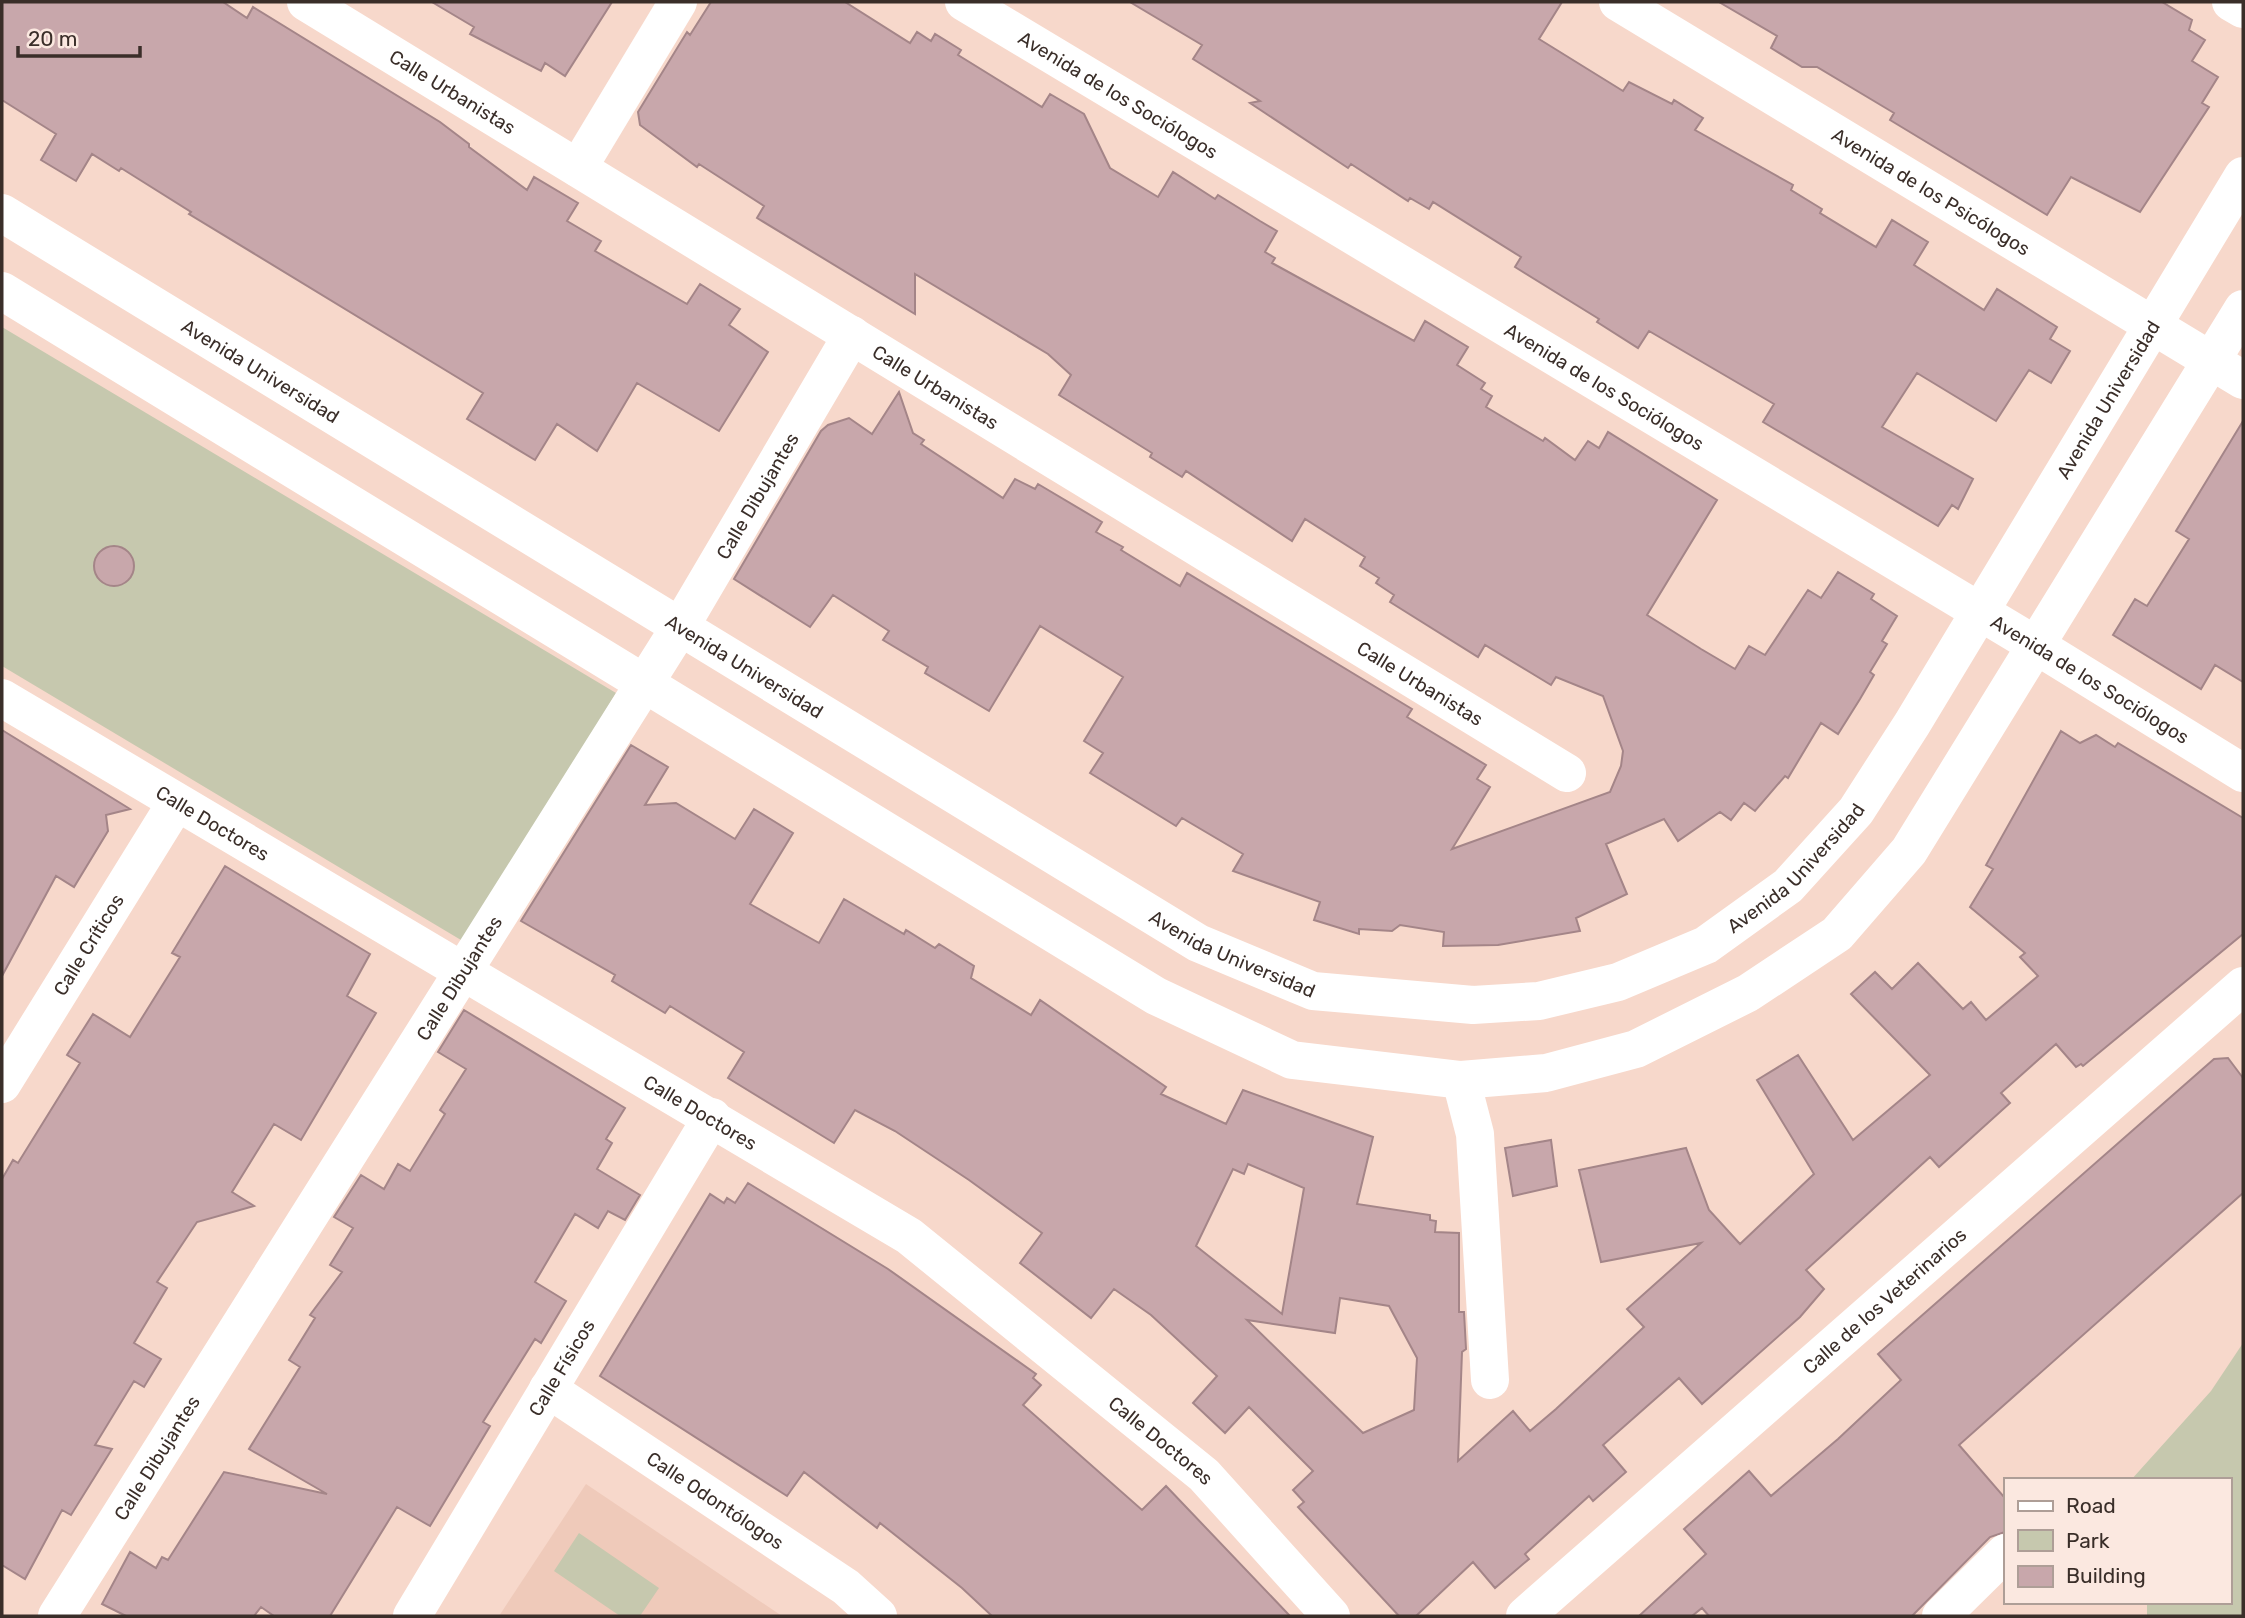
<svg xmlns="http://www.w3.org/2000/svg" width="2245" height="1618" viewBox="0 0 2245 1618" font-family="Rubik,sans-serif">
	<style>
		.built { fill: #efcaba }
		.green { fill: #c6c8ae }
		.building { fill: #c8a7ab; stroke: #a48588; stroke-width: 2; fill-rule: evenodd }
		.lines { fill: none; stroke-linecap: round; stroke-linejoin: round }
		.minor { stroke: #fff; stroke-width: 38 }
		.tertiary { stroke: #fff; stroke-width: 38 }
		.labels { text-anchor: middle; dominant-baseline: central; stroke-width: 5; stroke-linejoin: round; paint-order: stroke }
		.street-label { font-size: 19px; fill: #3a2e29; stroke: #fbe8e0 }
	</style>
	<rect width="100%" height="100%" fill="#f7d8cb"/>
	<!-- built -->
	<path class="built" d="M 586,1484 L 782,1616 L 499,1616 Z"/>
	<!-- green -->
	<path class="green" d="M 2,327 L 616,693 L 466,943 L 2,666 Z
		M 2243,1343 L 2243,1616 L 2147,1616 L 2147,1602 L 2229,1602 L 2229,1480 L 2131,1480 L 2211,1391 Z
		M 579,1533 L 659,1588 L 640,1616 L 620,1616 L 554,1571 Z"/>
	<!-- building -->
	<path class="building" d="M 2,2 L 223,2 L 247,18 L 253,7 L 440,122 L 469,144 L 469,147 L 527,190 L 534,177 L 578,203 L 567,221 L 601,241 L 595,251 L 687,304 L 700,284 L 740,309 L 729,325 L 768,352 L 719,431 L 637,383 L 597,451 L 557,424 L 535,460 L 467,419 L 483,393 L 189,214 L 191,212 L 121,168 L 119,171 L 92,154 L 76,181 L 41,160 L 56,134 L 2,100 Z
		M 432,2 L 612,2 L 565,76 L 545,63 L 541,71 L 470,34 L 474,27 Z
		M 711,2 L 845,2 L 910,43 L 917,32 L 931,41 L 935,34 L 961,50 L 958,55 L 1042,107 L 1050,94 L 1084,114 L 1110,168 L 1158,197 L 1173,172 L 1215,199 L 1218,195 L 1260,221 L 1277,231 L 1265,252 L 1275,258 L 1272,263 L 1414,341 L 1425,321 L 1468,347 L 1457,365 L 1485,383 L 1481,389 L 1492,396 L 1486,407 L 1543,441 L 1545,438 L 1575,460 L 1588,441 L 1599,448 L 1608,432 L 1717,500 L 1647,615 L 1701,649 L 1735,669 L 1749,646 L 1765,655 L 1808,590 L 1821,598 L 1838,572 L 1874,594 L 1871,599 L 1897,616 L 1882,641 L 1887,644 L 1870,672 L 1874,675 L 1860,699 L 1838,734 L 1821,723 L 1788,778 L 1785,776 L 1755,811 L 1744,803 L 1731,820 L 1720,812 L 1678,841 L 1664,819 L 1606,844 L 1627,894 L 1576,918 L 1580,931 L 1498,945 L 1443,946 L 1444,932 L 1400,925 L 1392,931 L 1359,929 L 1359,934 L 1314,920 L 1320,902 L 1233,871 L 1243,854 L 1182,818 L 1176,826 L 1090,773 L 1103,753 L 1084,741 L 1123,677 L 1040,626 L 989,711 L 925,673 L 928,667 L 883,640 L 889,631 L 833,595 L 810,627 L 734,579 L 821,431 L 828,425 L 849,418 L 872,434 L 899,392 L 913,433 L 924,440 L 921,444 L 1003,498 L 1015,479 L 1035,489 L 1038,484 L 1102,522 L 1096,532 L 1123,547 L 1121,550 L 1180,586 L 1187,573 L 1412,709 L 1407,717 L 1486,765 L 1477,779 L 1490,787 L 1452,849 L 1610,792 L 1621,766 L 1623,751 L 1603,696 L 1556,677 L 1551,685 L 1485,645 L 1478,657 L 1390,602 L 1394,595 L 1376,583 L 1379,578 L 1360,566 L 1365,557 L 1305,519 L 1292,541 L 1186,471 L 1182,477 L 1150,457 L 1152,453 L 1059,395 L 1071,375 L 1048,354 L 915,274 L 915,314 L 757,218 L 764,206 L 699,164 L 697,167 L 640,125 L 638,112 L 687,32 L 690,35 Z
		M 1130,2 L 1562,2 L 1539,39 L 1623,91 L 1629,82 L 1672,104 L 1674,100 L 1703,118 L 1695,130 L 1793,185 L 1791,190 L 1822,209 L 1820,213 L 1876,247 L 1892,220 L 1928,242 L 1914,265 L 1984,310 L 1997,289 L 2057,327 L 2050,339 L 2070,351 L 2051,383 L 2029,370 L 1996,421 L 1917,373 L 1882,427 L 1973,479 L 1958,509 L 1952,505 L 1938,526 L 1763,422 L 1774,404 L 1649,331 L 1638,348 L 1597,322 L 1599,319 L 1515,267 L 1521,257 L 1433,202 L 1429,209 L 1410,198 L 1408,201 L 1351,164 L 1348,168 L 1250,103 L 1260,101 L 1193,59 L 1202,45 Z
		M 1719,2 L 2162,2 L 2192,20 L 2189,30 L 2205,40 L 2192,61 L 2218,77 L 2202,103 L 2209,107 L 2140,212 L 2071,177 L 2047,215 L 1890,120 L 1894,113 L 1817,67 L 1802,67 L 1771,48 L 1777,36 Z
		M 2243,421 L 2243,682 L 2215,665 L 2201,689 L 2113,635 L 2135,599 L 2147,606 L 2189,539 L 2176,531 Z
		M94 566a20 20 0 1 1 40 0a20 20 0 1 1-40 0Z
		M 2,730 L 130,809 L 106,815 L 108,831 L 74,887 L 56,876 L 2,976 Z
		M 2061,731 L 2080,743 L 2096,735 L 2115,747 L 2118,743 L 2243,818 L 2243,934 L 2083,1066 L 2081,1064 L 2076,1067 L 2056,1044 L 2001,1093 L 2010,1103 L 1939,1167 L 1930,1157 L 1806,1270 L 1824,1289 L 1800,1317 L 1702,1404 L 1679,1378 L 1603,1445 L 1626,1472 L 1593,1501 L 1589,1496 L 1525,1554 L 1529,1559 L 1495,1588 L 1473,1562 L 1416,1616 L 1399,1616 L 1298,1507 L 1304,1502 L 1293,1490 L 1313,1471 L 1249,1407 L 1225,1433 L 1193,1403 L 1217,1376 L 1151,1315 L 1114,1289 L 1091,1318 L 1020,1263 L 1042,1233 L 969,1180 L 895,1131 L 855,1110 L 834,1143 L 728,1078 L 744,1052 L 670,1006 L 665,1013 L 612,981 L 615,975 L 521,921 L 631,745 L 668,767 L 645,805 L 676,803 L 735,839 L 754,809 L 793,833 L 750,904 L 819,943 L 844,899 L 904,934 L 906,930 L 935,948 L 939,944 L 974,966 L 971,978 L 1031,1015 L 1040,1000 L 1166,1087 L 1161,1094 L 1226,1124 L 1243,1090 L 1373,1137 L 1357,1204 L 1430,1215 L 1430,1220 L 1436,1221 L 1435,1232 L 1459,1233 L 1459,1312 L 1464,1312 L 1466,1349 L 1462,1352 L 1458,1461 L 1513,1411 L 1530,1431 L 1556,1409 L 1644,1327 L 1627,1309 L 1701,1243 L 1601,1262 L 1579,1170 L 1686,1148 L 1709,1210 L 1740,1244 L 1814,1174 L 1757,1080 L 1798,1055 L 1853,1140 L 1930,1075 L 1851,994 L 1875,972 L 1892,989 L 1918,963 L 1963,1009 L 1971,1002 L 1986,1020 L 2038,976 L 2020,957 L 2025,953 L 1970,907 L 1993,869 L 1986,865 ZM 1248,1164 L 1304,1188 L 1282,1314 L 1196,1246 L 1233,1169 L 1244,1174 ZM 1340,1298 L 1389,1306 L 1417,1358 L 1414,1410 L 1363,1433 L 1247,1320 L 1335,1333 Z
		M 225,866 L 370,954 L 347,996 L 376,1013 L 301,1140 L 274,1124 L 232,1192 L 254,1206 L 197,1222 L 157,1282 L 167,1288 L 134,1343 L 161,1359 L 144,1387 L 134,1381 L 95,1445 L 112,1449 L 71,1515 L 62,1510 L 25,1579 L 2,1565 L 2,1179 L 13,1160 L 18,1163 L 80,1063 L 67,1055 L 93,1014 L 130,1037 L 180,957 L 172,953 Z
		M 464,1010 L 625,1108 L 606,1139 L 612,1143 L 597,1169 L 640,1195 L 625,1220 L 608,1211 L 598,1228 L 575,1214 L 535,1282 L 566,1301 L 541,1343 L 535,1339 L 483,1422 L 490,1426 L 430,1526 L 397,1507 L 330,1616 L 274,1616 L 261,1607 L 254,1616 L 126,1616 L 102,1604 L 130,1552 L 156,1568 L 162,1557 L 168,1560 L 224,1472 L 327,1494 L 249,1449 L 300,1367 L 289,1360 L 315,1318 L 310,1315 L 342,1272 L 330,1265 L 353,1228 L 334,1217 L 361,1175 L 384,1189 L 398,1164 L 410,1171 L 445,1114 L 440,1110 L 466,1069 L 438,1052 Z
		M 2228,1058 L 2243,1078 L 2243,1193 L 1959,1445 L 2005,1498 L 2005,1532 L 1990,1537 L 1912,1616 L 1709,1616 L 1702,1608 L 1692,1616 L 1639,1616 L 1706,1554 L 1684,1529 L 1749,1471 L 1771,1496 L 1838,1439 L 1901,1380 L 1878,1354 L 2214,1059 Z
		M 1551,1140 L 1557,1186 L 1513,1196 L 1505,1148 Z
		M 748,1183 L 888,1269 L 1036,1374 L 1033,1378 L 1041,1385 L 1023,1405 L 1142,1510 L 1166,1486 L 1290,1616 L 992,1616 L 962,1588 L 880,1523 L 877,1528 L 804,1472 L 787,1496 L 600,1376 L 710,1194 L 724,1203 L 727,1198 L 735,1203 Z"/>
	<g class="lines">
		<!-- minor -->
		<g class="minor">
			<path id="s1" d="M 306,2 L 1567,773"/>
			<path id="s2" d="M 964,2 L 2037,646 L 2243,773"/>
			<path id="s3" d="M 1618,2 L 2243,380"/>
			<path d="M 2231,2 L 2243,9"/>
			<path d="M 578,168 L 678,2"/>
			<path id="s4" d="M 2,698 L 909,1236 L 1204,1475 L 1331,1616"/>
			<path d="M 1461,1080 L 1475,1134 L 1490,1380"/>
			<path id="s5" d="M 2,1084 L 176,803"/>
			<path id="s6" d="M 548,1389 L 846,1587 L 878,1616"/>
			<path id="s7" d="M 412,1616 L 712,1117"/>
			<path id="s8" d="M 1525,1616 L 2243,986"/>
			<path d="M 1941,1616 L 2005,1553"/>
		</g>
		<!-- tertiary -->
		<g class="tertiary">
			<path id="s9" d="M 2,213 L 1198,943 L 1313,991 L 1473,1005 L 1539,1001 L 1618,982 L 1706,945 L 1788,886 L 1856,811 L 1912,724 L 2243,176"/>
			<path d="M 2,291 L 1156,996 L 1292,1060 L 1461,1080 L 1546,1073 L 1636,1049 L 1748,993 L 1837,934 L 1909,851 L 2243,309"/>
			<path id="s10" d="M 57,1616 L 680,627 L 852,335"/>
		</g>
	</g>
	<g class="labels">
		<!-- street labels -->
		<g class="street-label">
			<text stroke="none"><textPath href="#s1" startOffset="172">Calle Urbanistas</textPath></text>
			<text stroke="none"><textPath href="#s2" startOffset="180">Avenida de los Sociólogos</textPath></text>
			<text stroke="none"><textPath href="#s3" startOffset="366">Avenida de los Psicólogos</textPath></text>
			<text stroke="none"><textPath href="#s9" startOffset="303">Avenida Universidad</textPath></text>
			<text stroke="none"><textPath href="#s1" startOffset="738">Calle Urbanistas</textPath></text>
			<text stroke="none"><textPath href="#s2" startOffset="747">Avenida de los Sociólogos</textPath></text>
			<text stroke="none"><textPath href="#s9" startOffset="2614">Avenida Universidad</textPath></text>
			<text stroke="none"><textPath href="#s10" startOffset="1321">Calle Dibujantes</textPath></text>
			<text stroke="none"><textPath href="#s9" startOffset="870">Avenida Universidad</textPath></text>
			<text stroke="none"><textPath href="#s2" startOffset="1314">Avenida de los Sociólogos</textPath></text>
			<text stroke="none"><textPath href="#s1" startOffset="1306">Calle Urbanistas</textPath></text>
			<text stroke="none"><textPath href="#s4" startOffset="245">Calle Doctores</textPath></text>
			<text stroke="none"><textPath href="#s9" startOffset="2048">Avenida Universidad</textPath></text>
			<text stroke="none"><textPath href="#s5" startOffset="164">Calle Críticos</textPath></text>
			<text stroke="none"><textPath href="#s9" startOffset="1437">Avenida Universidad</textPath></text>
			<text stroke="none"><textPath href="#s10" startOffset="754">Calle Dibujantes</textPath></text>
			<text stroke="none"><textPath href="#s4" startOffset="812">Calle Doctores</textPath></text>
			<text stroke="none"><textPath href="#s8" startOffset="478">Calle de los Veterinarios</textPath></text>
			<text stroke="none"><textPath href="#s7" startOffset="290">Calle Físicos</textPath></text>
			<text stroke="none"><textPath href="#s4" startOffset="1379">Calle Doctores</textPath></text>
			<text stroke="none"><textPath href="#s10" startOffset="187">Calle Dibujantes</textPath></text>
			<text stroke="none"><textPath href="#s6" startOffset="201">Calle Odontólogos</textPath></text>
		</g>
	</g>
	<!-- border -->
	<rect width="2245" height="1618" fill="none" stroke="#3a2e29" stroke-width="7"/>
	<!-- legend -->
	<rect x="2004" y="1478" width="228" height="126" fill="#fbe8e0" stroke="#ae9e97" stroke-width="2"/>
	<rect x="2018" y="1501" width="35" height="10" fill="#ffffff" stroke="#ae9e97" stroke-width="2"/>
	<text x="2066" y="1513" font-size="21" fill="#3a2e29">Road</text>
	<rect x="2018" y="1530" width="35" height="21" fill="#c6c8ae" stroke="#ae9e97" stroke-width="2"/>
	<text x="2066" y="1548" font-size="21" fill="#3a2e29">Park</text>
	<rect x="2018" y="1566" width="35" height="21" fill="#c8a7ab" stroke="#ae9e97" stroke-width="2"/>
	<text x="2066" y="1583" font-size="21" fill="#3a2e29">Building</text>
	<!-- scale -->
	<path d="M18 46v10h122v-10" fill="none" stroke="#3a2e29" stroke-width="3.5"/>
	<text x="28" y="46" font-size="21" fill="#3a2e29" stroke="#fbe8e0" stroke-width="5" paint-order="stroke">20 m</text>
</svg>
